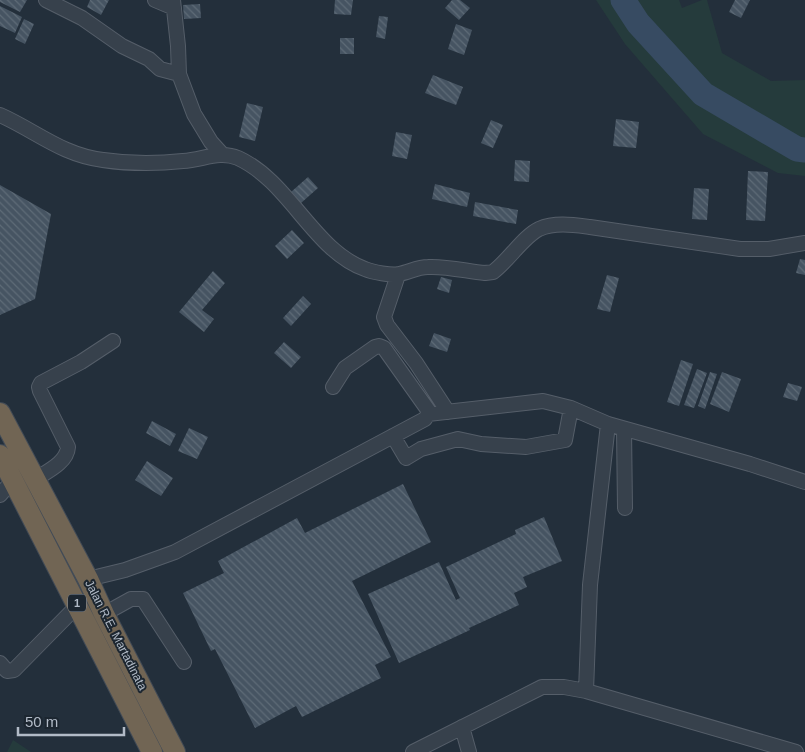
<svg xmlns="http://www.w3.org/2000/svg" width="805" height="752" viewBox="0 0 805 752" font-family="Arial,sans-serif">
	<style>
		.green { fill: #253b3c }
		.lines { fill: none; stroke-linecap: round; stroke-linejoin: round }
		.river { stroke: #374b62; stroke-width: 25 }
		.building { fill: url(#building-back-hatch) }
		.minor-casing { stroke: #555e69; stroke-width: 16 }
		.highway-casing { stroke: #424b56; stroke-width: 22 }
		.minor { stroke: #37414c; stroke-width: 14 }
		.highway { stroke: #716554; stroke-width: 20 }
		.labels { text-anchor: middle; dominant-baseline: central; stroke-width: 4; stroke-linejoin: round; paint-order: stroke }
		.shield { fill: #1c2630; stroke: #858e9a; stroke-width: 1 }
		.shield-label { font-size: 11px; font-weight: bold; fill: #b2bbc7 }
		.street-label { font-size: 12px; fill: #b2bbc7; stroke: #1c2630 }
	</style>
	<defs>
		<pattern id="building-back-hatch" width="6" height="6" patternUnits="userSpaceOnUse" patternTransform="scale(1.25)"><rect width="6" height="6" fill="#465462"/><path d="M-1 5l2 2M0 0l6 6M5-1l2 2" fill="none" stroke="#5e6b77"/></pattern>
	</defs>
	<rect width="100%" height="100%" fill="#232f3b"/>
	<!-- green -->
	<path class="green" d="M 596,0 L 679,0 L 682,8 L 702,0 L 707,0 L 722,53 L 771,81 L 805,80 L 805,176 L 778,173 L 703,134 L 625,44 Z
		M 13,740 L 31,752 L 7,752 Z"/>
	<g class="lines">
		<!-- river -->
		<path class="river" d="M 623,0 L 638,23 L 703,94 L 797,149 L 805,150"/>
	</g>
	<!-- building -->
	<path class="building" d="M 0,0 L 27,0 L 20,12 L 0,2 Z
		M 90,0 L 109,0 L 101,15 L 87,7 Z
		M 335,0 L 353,0 L 351,15 L 334,14 Z
		M 452,0 L 460,0 L 470,8 L 459,20 L 445,8 Z
		M 735,0 L 750,0 L 741,18 L 729,12 Z
		M 200,4 L 201,18 L 184,19 L 183,5 Z
		M 0,6 L 22,17 L 15,33 L 0,26 Z
		M 379,16 L 388,17 L 385,39 L 376,37 Z
		M 24,19 L 34,24 L 25,44 L 15,39 Z
		M 456,24 L 472,30 L 464,55 L 448,49 Z
		M 340,38 L 354,38 L 354,54 L 340,54 Z
		M 433,75 L 463,87 L 456,105 L 425,93 Z
		M 247,103 L 263,107 L 255,141 L 239,137 Z
		M 616,119 L 639,122 L 636,148 L 613,146 Z
		M 491,120 L 503,125 L 493,148 L 481,143 Z
		M 396,132 L 412,135 L 407,159 L 392,156 Z
		M 515,160 L 530,161 L 529,182 L 514,181 Z
		M 748,171 L 768,172 L 765,221 L 746,220 Z
		M 308,177 L 318,188 L 301,203 L 291,192 Z
		M 435,184 L 470,193 L 467,207 L 432,199 Z
		M 0,185 L 51,214 L 35,299 L 0,315 Z
		M 694,188 L 709,189 L 707,220 L 692,219 Z
		M 475,202 L 518,210 L 516,224 L 473,216 Z
		M 292,230 L 304,243 L 287,259 L 275,246 Z
		M 800,259 L 805,260 L 805,275 L 796,273 Z
		M 213,271 L 225,283 L 202,310 L 214,319 L 204,332 L 179,312 Z
		M 607,275 L 619,278 L 610,312 L 597,309 Z
		M 441,277 L 452,280 L 449,293 L 437,289 Z
		M 303,296 L 311,304 L 291,326 L 283,318 Z
		M 434,333 L 451,339 L 447,352 L 429,346 Z
		M 284,342 L 301,357 L 291,368 L 274,353 Z
		M 681,360 L 693,364 L 679,406 L 667,402 Z
		M 697,369 L 707,373 L 694,408 L 684,405 Z
		M 710,372 L 717,374 L 705,409 L 698,406 Z
		M 722,372 L 741,379 L 729,412 L 710,404 Z
		M 788,383 L 802,387 L 797,401 L 783,397 Z
		M 152,421 L 176,434 L 170,446 L 146,433 Z
		M 189,428 L 208,437 L 197,459 L 178,451 Z
		M 147,461 L 173,478 L 161,496 L 135,480 Z
		M 403,484 L 431,542 L 352,581 L 391,657 L 375,665 L 381,678 L 302,717 L 296,706 L 255,728 L 215,649 L 211,651 L 183,593 L 224,573 L 218,561 L 297,518 L 305,533 Z
		M 544,517 L 562,561 L 523,577 L 527,587 L 514,593 L 519,605 L 469,628 L 470,630 L 399,663 L 368,594 L 439,562 L 456,600 L 460,598 L 446,567 L 516,534 L 515,530 Z"/>
	<g class="lines">
		<defs>
			<path id="minor" d="M 46,0 L 82,18 L 122,46 L 149,59 L 160,69 L 179,74
				M 155,0 L 174,8
				M 173,0 L 178,46 L 179,74 L 194,114 L 211,142 L 221,153
				M 0,115 C 36,131 62,155 103,160 C 130,164 156,164 183,161 C 203,160 219,150 238,158 C 289,181 314,251 365,269 C 372,272 392,276 399,274 C 409,272 418,267 428,267 C 446,266 466,271 485,273 L 493,272 C 508,261 524,236 539,229 C 555,222 574,225 590,227 L 740,249 L 769,249 L 805,243
				M 398,275 L 384,317 L 387,325 L 416,363 L 448,412
				M 428,414 L 543,401 L 571,408 L 608,424 L 750,464 L 805,482
				M 624,429 L 625,508
				M 393,436 L 406,458 L 421,449 L 458,439 L 481,444 L 526,447 L 565,440 L 571,408
				M 34,480 C 46,472 67,463 68,447 L 40,391 L 39,387 L 41,383 L 81,362 L 113,341
				M 0,495 L 13,480
				M 88,579 L 125,570 L 175,552 L 425,419 L 428,414 L 428,410 L 384,348 L 379,346 L 375,347 L 345,368 L 333,387
				M 104,614 L 131,599 L 143,599 L 184,662
				M 0,663 L 7,671 L 14,670 L 78,605
				M 586,691 L 590,585 L 608,424
				M 462,727 L 469,752
				M 413,752 L 542,687 L 564,687 L 586,691 L 796,752"/>
			<path id="highway" d="M 0,413 L 88,579 L 104,614 L 175,752
				M 0,455 L 152,752"/>
		</defs>
		<!-- minor casing -->
		<use href="#minor" class="minor-casing"/>
		<!-- highway casing -->
		<use href="#highway" class="highway-casing"/>
		<!-- minor -->
		<use href="#minor" class="minor"/>
		<!-- highway -->
		<use href="#highway" class="highway"/>
	</g>
	<g class="labels">
		<!-- shield labels -->
		<rect class="shield" x="68" y="594.5" width="18" height="17" rx="4"/>
		<g class="shield-label">
			<text x="77" y="603">1</text>
		</g>
		<!-- street labels -->
		<g class="street-label">
			<text transform="translate(116 635) rotate(63)">Jalan R.E. Martadinata</text>
		</g>
	</g>
	<!-- scale -->
	<path d="M18 727v8h106v-8" fill="none" stroke="#b2bbc7" stroke-width="2.5"/>
	<text x="25" y="727" font-size="15" fill="#b2bbc7" stroke="#1c2630" stroke-width="4" paint-order="stroke">50 m</text>
</svg>
